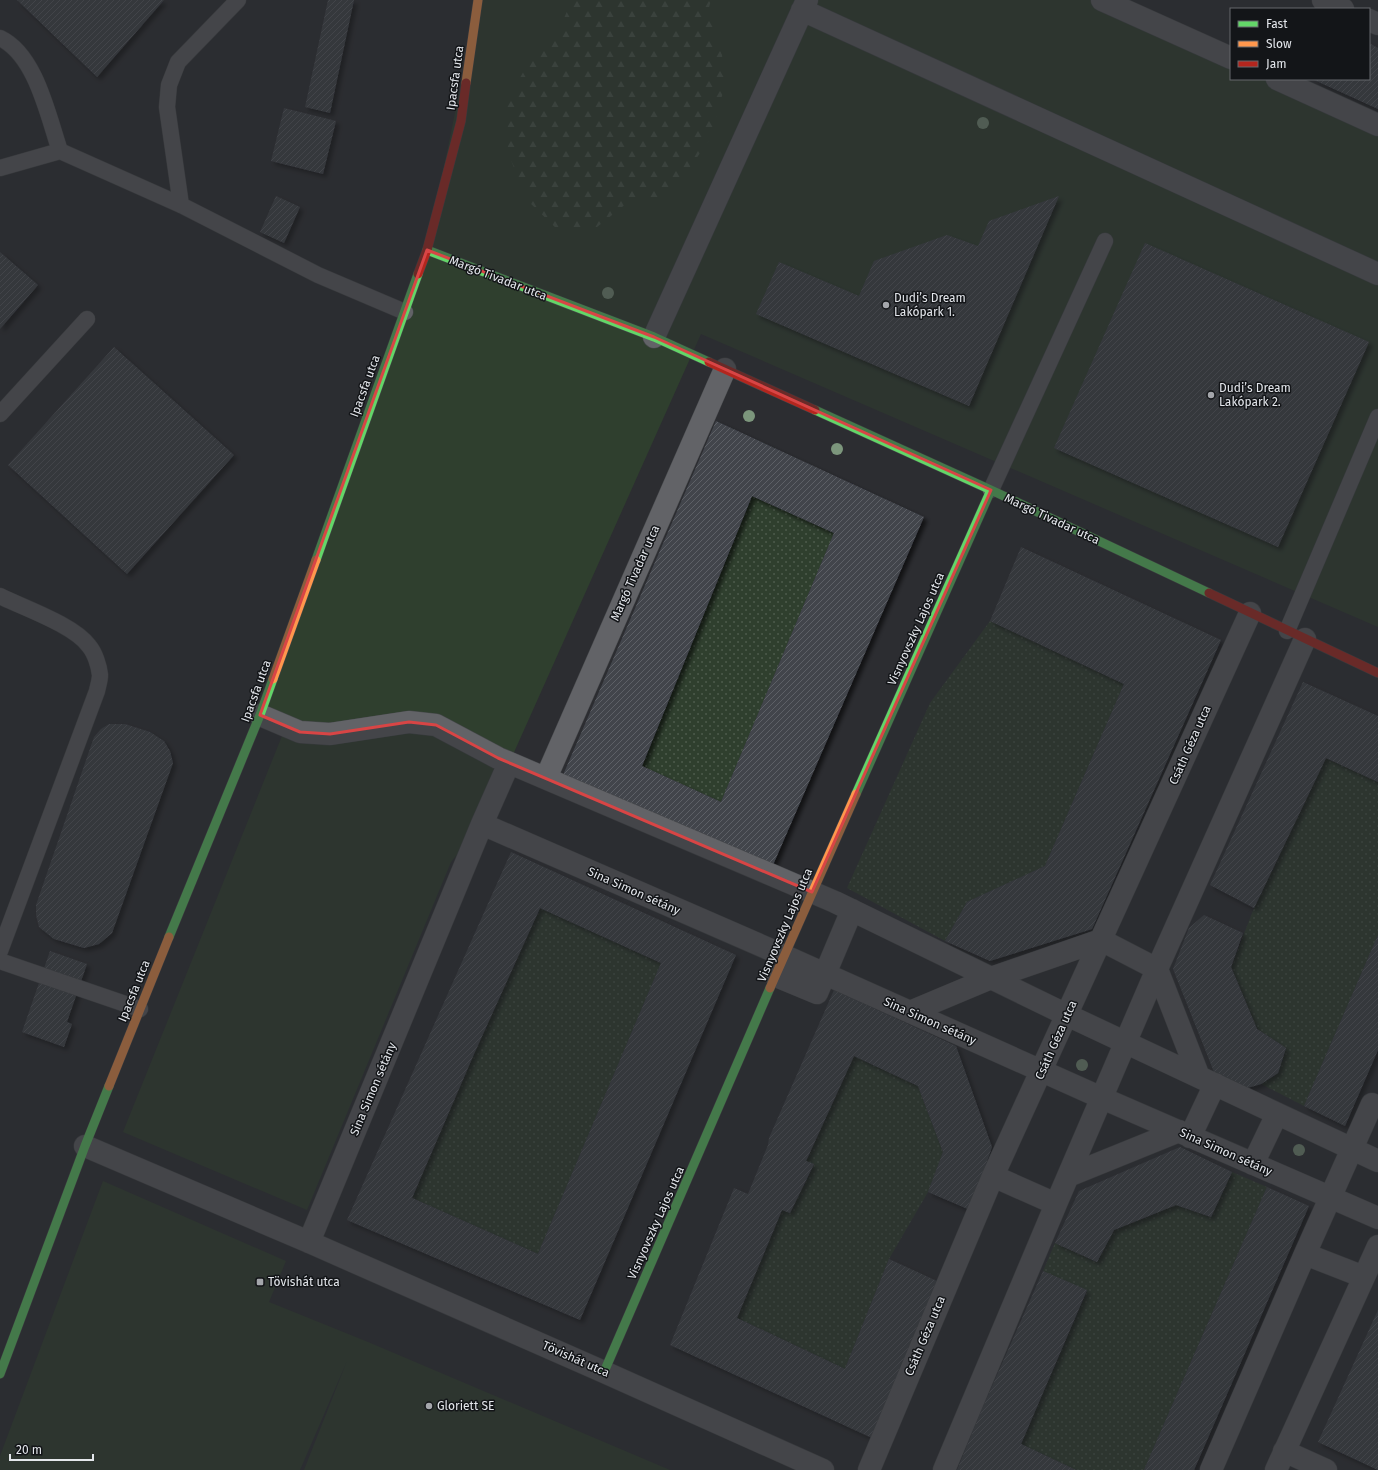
<svg xmlns="http://www.w3.org/2000/svg" width="1378" height="1470" viewBox="0 0 1378 1470" font-family="'Fira Sans',sans-serif">
	<style>
		.green { fill: #2f3f2e }
		.forest { fill: url(#forest-firs) }
		.garden { fill: url(#garden-dots) }
		.building { fill: url(#building-hatch); fill-rule: evenodd; filter: url(#shadow) }
		.lines { fill: none; stroke-linecap: round; stroke-linejoin: round }
		.lane-casing { stroke: #46484b; stroke-width: 17 }
		.street-casing { stroke: #46484b; stroke-width: 23 }
		.fast-casing { stroke: #46484b; stroke-width: 10 }
		.slow-casing { stroke: #46484b; stroke-width: 10 }
		.jam-casing { stroke: #46484b; stroke-width: 10 }
		.lane { stroke: #626367; stroke-width: 16 }
		.street { stroke: #626367; stroke-width: 22 }
		.fast { stroke: #63d668; stroke-width: 9 }
		.slow { stroke: #ff974d; stroke-width: 9 }
		.jam { stroke: #b3261e; stroke-width: 9 }
		.tree { fill: #7c967c }
		.marked { fill: none; stroke: #d84545; stroke-width: 3; stroke-linejoin: round }
		.poi-dot { fill: #a4a6ab; stroke: #131518; stroke-width: 1.5 }
		.labels { text-anchor: middle; dominant-baseline: central; stroke-width: 3; stroke-linejoin: round; paint-order: stroke }
		.street-label { font-size: 12px; fill: #e4e7ec; stroke: #131518 }
		.poi-label { font-size: 12px; fill: #e4e7ec; stroke: #131518; text-anchor: start }
	</style>
	<defs>
		<pattern id="forest-firs" width="22" height="20" patternUnits="userSpaceOnUse"><rect width="22" height="20" fill="#2f3f2e"/><path d="M5 1l3.5 6h-7zM16 11l3.5 6h-7z" fill="#4d5b4c"/></pattern>
		<pattern id="garden-dots" width="8" height="8" patternUnits="userSpaceOnUse"><rect width="8" height="8" fill="#2f3f2e"/><path d="M2 2h.1M6 6h.1" fill="none" stroke="#4d5b4c" stroke-width="1.8" stroke-linecap="round"/></pattern>
		<pattern id="building-hatch" width="6" height="6" patternUnits="userSpaceOnUse"><rect width="6" height="6" fill="#42454c"/><path d="M-1 1l2-2M0 6l6-6M5 7l2-2" fill="none" stroke="#5d6066"/></pattern>
		<filter id="shadow"><feDropShadow dx="3.5" dy="3.5" stdDeviation="2" flood-color="#0009"/></filter>
	</defs>
	<rect width="100%" height="100%" fill="#2c2d31"/>
	<!-- green -->
	<path class="green" d="M 478,0 L 1102,0 L 1231,58 L 1231,79 L 1277,79 L 1378,125 L 1378,627 L 701,334 L 482,824 L 451,862 L 307,1210 L 123,1132 L 286,726 L 260,715 L 427,250 Z
		M 103,1181 L 286,1261 L 269,1302 L 368,1342 L 670,1470 L 304,1470 L 347,1361 L 300,1470 L 0,1470 L 0,1456 Z"/>
	<!-- forest -->
	<path class="forest" d="M 572,0 L 711,0 L 708,11 L 722,55 L 725,85 L 710,139 L 669,197 L 627,203 L 592,231 L 558,230 L 528,201 L 508,153 L 507,101 L 530,60 L 555,39 Z"/>
	<!-- garden -->
	<path class="garden" d="M 752,496 L 834,533 L 721,802 L 642,766 Z
		M 990,621 L 1124,684 L 1045,866 L 967,902 L 945,941 L 847,888 L 930,703 Z
		M 1326,758 L 1378,782 L 1378,935 L 1304,1106 L 1261,1084 L 1278,1073 L 1286,1048 L 1257,1029 L 1231,967 L 1254,908 Z
		M 540,908 L 661,963 L 538,1254 L 412,1198 L 474,1054 Z
		M 854,1056 L 918,1086 L 943,1152 L 928,1192 L 889,1259 L 845,1369 L 737,1318 L 782,1210 L 790,1213 L 814,1165 L 806,1161 Z
		M 1232,1172 L 1267,1187 L 1144,1470 L 1076,1470 L 1021,1444 L 1087,1291 L 1043,1271 L 1055,1243 L 1097,1262 L 1114,1230 L 1176,1205 L 1211,1217 Z"/>
	<!-- building -->
	<path class="building" d="M 17,0 L 164,0 L 97,77 Z
		M 328,0 L 354,0 L 330,113 L 305,107 Z
		M 1369,43 L 1378,48 L 1378,109 L 1312,79 L 1369,79 Z
		M 284,108 L 336,121 L 323,174 L 271,161 Z
		M 276,196 L 300,207 L 284,243 L 260,232 Z
		M 1059,196 L 969,406 L 756,314 L 779,262 L 859,296 L 874,261 L 947,235 L 978,246 L 989,221 Z
		M 1145,243 L 1369,342 L 1278,547 L 1054,448 Z
		M 0,252 L 38,285 L 0,329 Z
		M 114,347 L 234,455 L 127,574 L 8,465 Z
		M 716,421 L 924,517 L 773,865 L 563,775 ZM 752,496 L 834,533 L 721,802 L 642,766 Z
		M 1021,547 L 1221,640 L 1092,929 L 990,961 L 945,941 L 967,902 L 1045,866 L 1124,684 L 990,621 Z
		M 1303,682 L 1378,716 L 1378,782 L 1326,758 L 1254,908 L 1210,885 Z
		M 109,724 L 125,724 L 150,732 L 164,741 L 170,751 L 173,763 L 112,933 L 99,944 L 84,948 L 54,939 L 39,927 L 36,915 L 36,905 L 94,737 L 101,729 Z
		M 511,852 L 736,955 L 580,1320 L 347,1220 ZM 540,908 L 661,963 L 538,1254 L 412,1198 L 474,1054 Z
		M 1204,915 L 1243,933 L 1231,967 L 1257,1029 L 1286,1048 L 1278,1073 L 1261,1084 L 1244,1089 L 1214,1072 L 1173,969 L 1189,928 Z
		M 1378,935 L 1378,1050 L 1345,1126 L 1304,1106 Z
		M 50,951 L 87,964 L 67,1022 L 72,1024 L 64,1047 L 22,1032 Z
		M 834,990 L 956,1046 L 992,1147 L 970,1210 L 928,1192 L 943,1152 L 918,1086 L 854,1056 L 806,1161 L 814,1164 L 790,1213 L 782,1210 L 737,1318 L 845,1369 L 889,1259 L 937,1281 L 872,1438 L 670,1345 L 734,1188 L 748,1194 L 768,1145 L 769,1138 Z
		M 1180,1147 L 1232,1172 L 1211,1217 L 1176,1205 L 1114,1230 L 1097,1262 L 1055,1243 L 1079,1191 Z
		M 1267,1187 L 1309,1206 L 1194,1470 L 1144,1470 Z
		M 1043,1271 L 1087,1290 L 1021,1444 L 1076,1470 L 957,1470 L 981,1411 Z
		M 1378,1310 L 1378,1470 L 1318,1442 Z"/>
	<g class="lines">
		<defs>
			<path id="lane" d="M 0,38 C 36,55 48,116 60,151
				M 0,168 L 60,151 L 181,205 L 318,275 L 405,312
				M 181,205 L 167,107 L 169,85 L 178,62 L 238,0
				M 0,414 L 87,319
				M 991,490 L 1105,241
				M 0,596 C 24,608 74,625 89,646 C 95,653 99,666 100,675 C 100,680 98,686 97,691 L 0,951
				M 1287,631 L 1378,417
				M 0,961 L 140,1009"/>
			<path id="street" d="M 1102,0 L 1231,58
				M 1323,0 L 1343,9
				M 802,10 L 1378,274
				M 1369,20 L 1378,24
				M 1277,79 L 1378,125
				M 654,337 L 807,0
				M 260,715 L 300,732 L 330,734 L 409,722 L 436,725 L 498,758 L 835,902 L 1067,1015 L 1378,1161
				M 546,778 L 725,369
				M 482,824 L 785,956 L 1102,1098 L 1378,1218
				M 776,976 L 817,993 L 852,910
				M 910,1012 L 991,978 L 1101,940 L 1157,969 L 1199,1077
				M 1190,1137 L 1215,1084
				M 85,1146 L 309,1242 L 604,1372 L 823,1470
				M 1253,1164 L 1277,1114
				M 1068,1176 L 1179,1131
				M 1056,1204 L 1157,969 L 1305,639
				M 309,1242 L 482,824 L 509,763
				M 1305,1254 L 1372,1104
				M 1364,1277 L 1378,1246
				M 1284,1451 L 1326,1470
				M 869,1470 L 993,1176 L 1250,613
				M 944,1470 L 1056,1204 L 993,1176
				M 1211,1470 L 1305,1254 L 1364,1277 L 1276,1470"/>
			<path id="fast" d="M 427,250 L 654,337 L 709,362
				M 815,410 L 991,490 L 1209,593
				M 316,560 L 418,274
				M 856,794 L 991,490
				M 169,937 L 260,715 L 273,679
				M 604,1372 L 770,988
				M 0,1374 L 85,1146 L 109,1086"/>
			<path id="slow" d="M 466,83 L 478,0
				M 273,679 L 316,560
				M 770,988 L 856,794
				M 109,1086 L 169,937"/>
			<path id="jam" d="M 418,274 L 427,250 L 461,121 L 466,83
				M 709,362 L 815,410
				M 1209,593 L 1378,673"/>
		</defs>
		<!-- lane casing -->
		<use href="#lane" class="lane-casing"/>
		<!-- street casing -->
		<use href="#street" class="street-casing"/>
		<!-- fast casing -->
		<use href="#fast" class="fast-casing"/>
		<!-- slow casing -->
		<use href="#slow" class="slow-casing"/>
		<!-- jam casing -->
		<use href="#jam" class="jam-casing"/>
		<!-- lane -->
		<use href="#lane" class="lane"/>
		<!-- street -->
		<use href="#street" class="street"/>
		<!-- fast -->
		<use href="#fast" class="fast"/>
		<!-- slow -->
		<use href="#slow" class="slow"/>
		<!-- jam -->
		<use href="#jam" class="jam"/>
	</g>
	<!-- trees -->
	<g class="tree">
		<circle cx="983" cy="123" r="6"/>
		<circle cx="608" cy="293" r="6"/>
		<circle cx="749" cy="416" r="6"/>
		<circle cx="837" cy="449" r="6"/>
		<circle cx="1082" cy="1065" r="6"/>
		<circle cx="1299" cy="1150" r="6"/>
	</g>
	<!-- marked area -->
	<path d="M0 0H1378V1470H0ZM 427,250 L 654,337 L 991,490 L 812,892 L 498,758 L 436,725 L 409,722 L 330,734 L 300,732 L 260,715 Z" fill="#2c2d31" fill-opacity=".55" fill-rule="evenodd"/>
	<path class="marked" d="M 427,250 L 654,337 L 991,490 L 812,892 L 498,758 L 436,725 L 409,722 L 330,734 L 300,732 L 260,715 Z"/>
	<!-- markers -->
	<g class="poi-dot">
		<circle cx="886" cy="305" r="4"/>
		<circle cx="1211" cy="395" r="4"/>
		<rect x="256" y="1278" width="8" height="8" rx="2"/>
		<circle cx="429" cy="1406" r="4"/>
	</g>
	<g class="labels">
		<!-- street labels -->
		<g class="street-label">
			<text transform="translate(455 78) rotate(-82)">Ipacsfa utca</text>
			<text transform="translate(498 278) rotate(21)">Margó Tivadar utca</text>
			<text transform="translate(365 386) rotate(-70)">Ipacsfa utca</text>
			<text transform="translate(1052 519) rotate(25)">Margó Tivadar utca</text>
			<text transform="translate(635 573) rotate(-66)">Margó Tivadar utca</text>
			<text transform="translate(916 629) rotate(-66)">Visnyovszky Lajos utca</text>
			<text transform="translate(256 691) rotate(-70)">Ipacsfa utca</text>
			<text transform="translate(1190 745) rotate(-66)">Csáth Géza utca</text>
			<text transform="translate(634 891) rotate(24)">Sina Simon sétány</text>
			<text transform="translate(785 925) rotate(-67)">Visnyovszky Lajos utca</text>
			<text transform="translate(134 991) rotate(-68)">Ipacsfa utca</text>
			<text transform="translate(930 1021) rotate(24)">Sina Simon sétány</text>
			<text transform="translate(1056 1040) rotate(-66)">Csáth Géza utca</text>
			<text transform="translate(373 1089) rotate(-67)">Sina Simon sétány</text>
			<text transform="translate(1226 1152) rotate(24)">Sina Simon sétány</text>
			<text transform="translate(656 1223) rotate(-66)">Visnyovszky Lajos utca</text>
			<text transform="translate(925 1336) rotate(-67)">Csáth Géza utca</text>
			<text transform="translate(576 1359) rotate(24)">Tövishát utca</text>
		</g>
		<!-- poi labels -->
		<g class="poi-label">
			<text x="894" y="298">Dudi’s Dream<tspan x="894" dy="14">Lakópark 1.</tspan></text>
			<text x="1219" y="388">Dudi’s Dream<tspan x="1219" dy="14">Lakópark 2.</tspan></text>
			<text x="268" y="1282">Tövishát utca</text>
			<text x="437" y="1406">Gloriett SE</text>
		</g>
	</g>
	<!-- legend -->
	<rect x="1230" y="8" width="140" height="72" fill="#131518" stroke="#67696d"/>
	<rect x="1238" y="21" width="20" height="6" fill="#63d668" stroke="#67696d"/>
	<text x="1266" y="28" font-size="12" fill="#e4e7ec">Fast</text>
	<rect x="1238" y="41" width="20" height="6" fill="#ff974d" stroke="#67696d"/>
	<text x="1266" y="48" font-size="12" fill="#e4e7ec">Slow</text>
	<rect x="1238" y="61" width="20" height="6" fill="#b3261e" stroke="#67696d"/>
	<text x="1266" y="68" font-size="12" fill="#e4e7ec">Jam</text>
	<!-- scale -->
	<path d="M10 1454v6h83v-6" fill="none" stroke="#e4e7ec" stroke-width="2"/>
	<text x="16" y="1454" font-size="12" fill="#e4e7ec" stroke="#131518" stroke-width="3" paint-order="stroke">20 m</text>
</svg>
